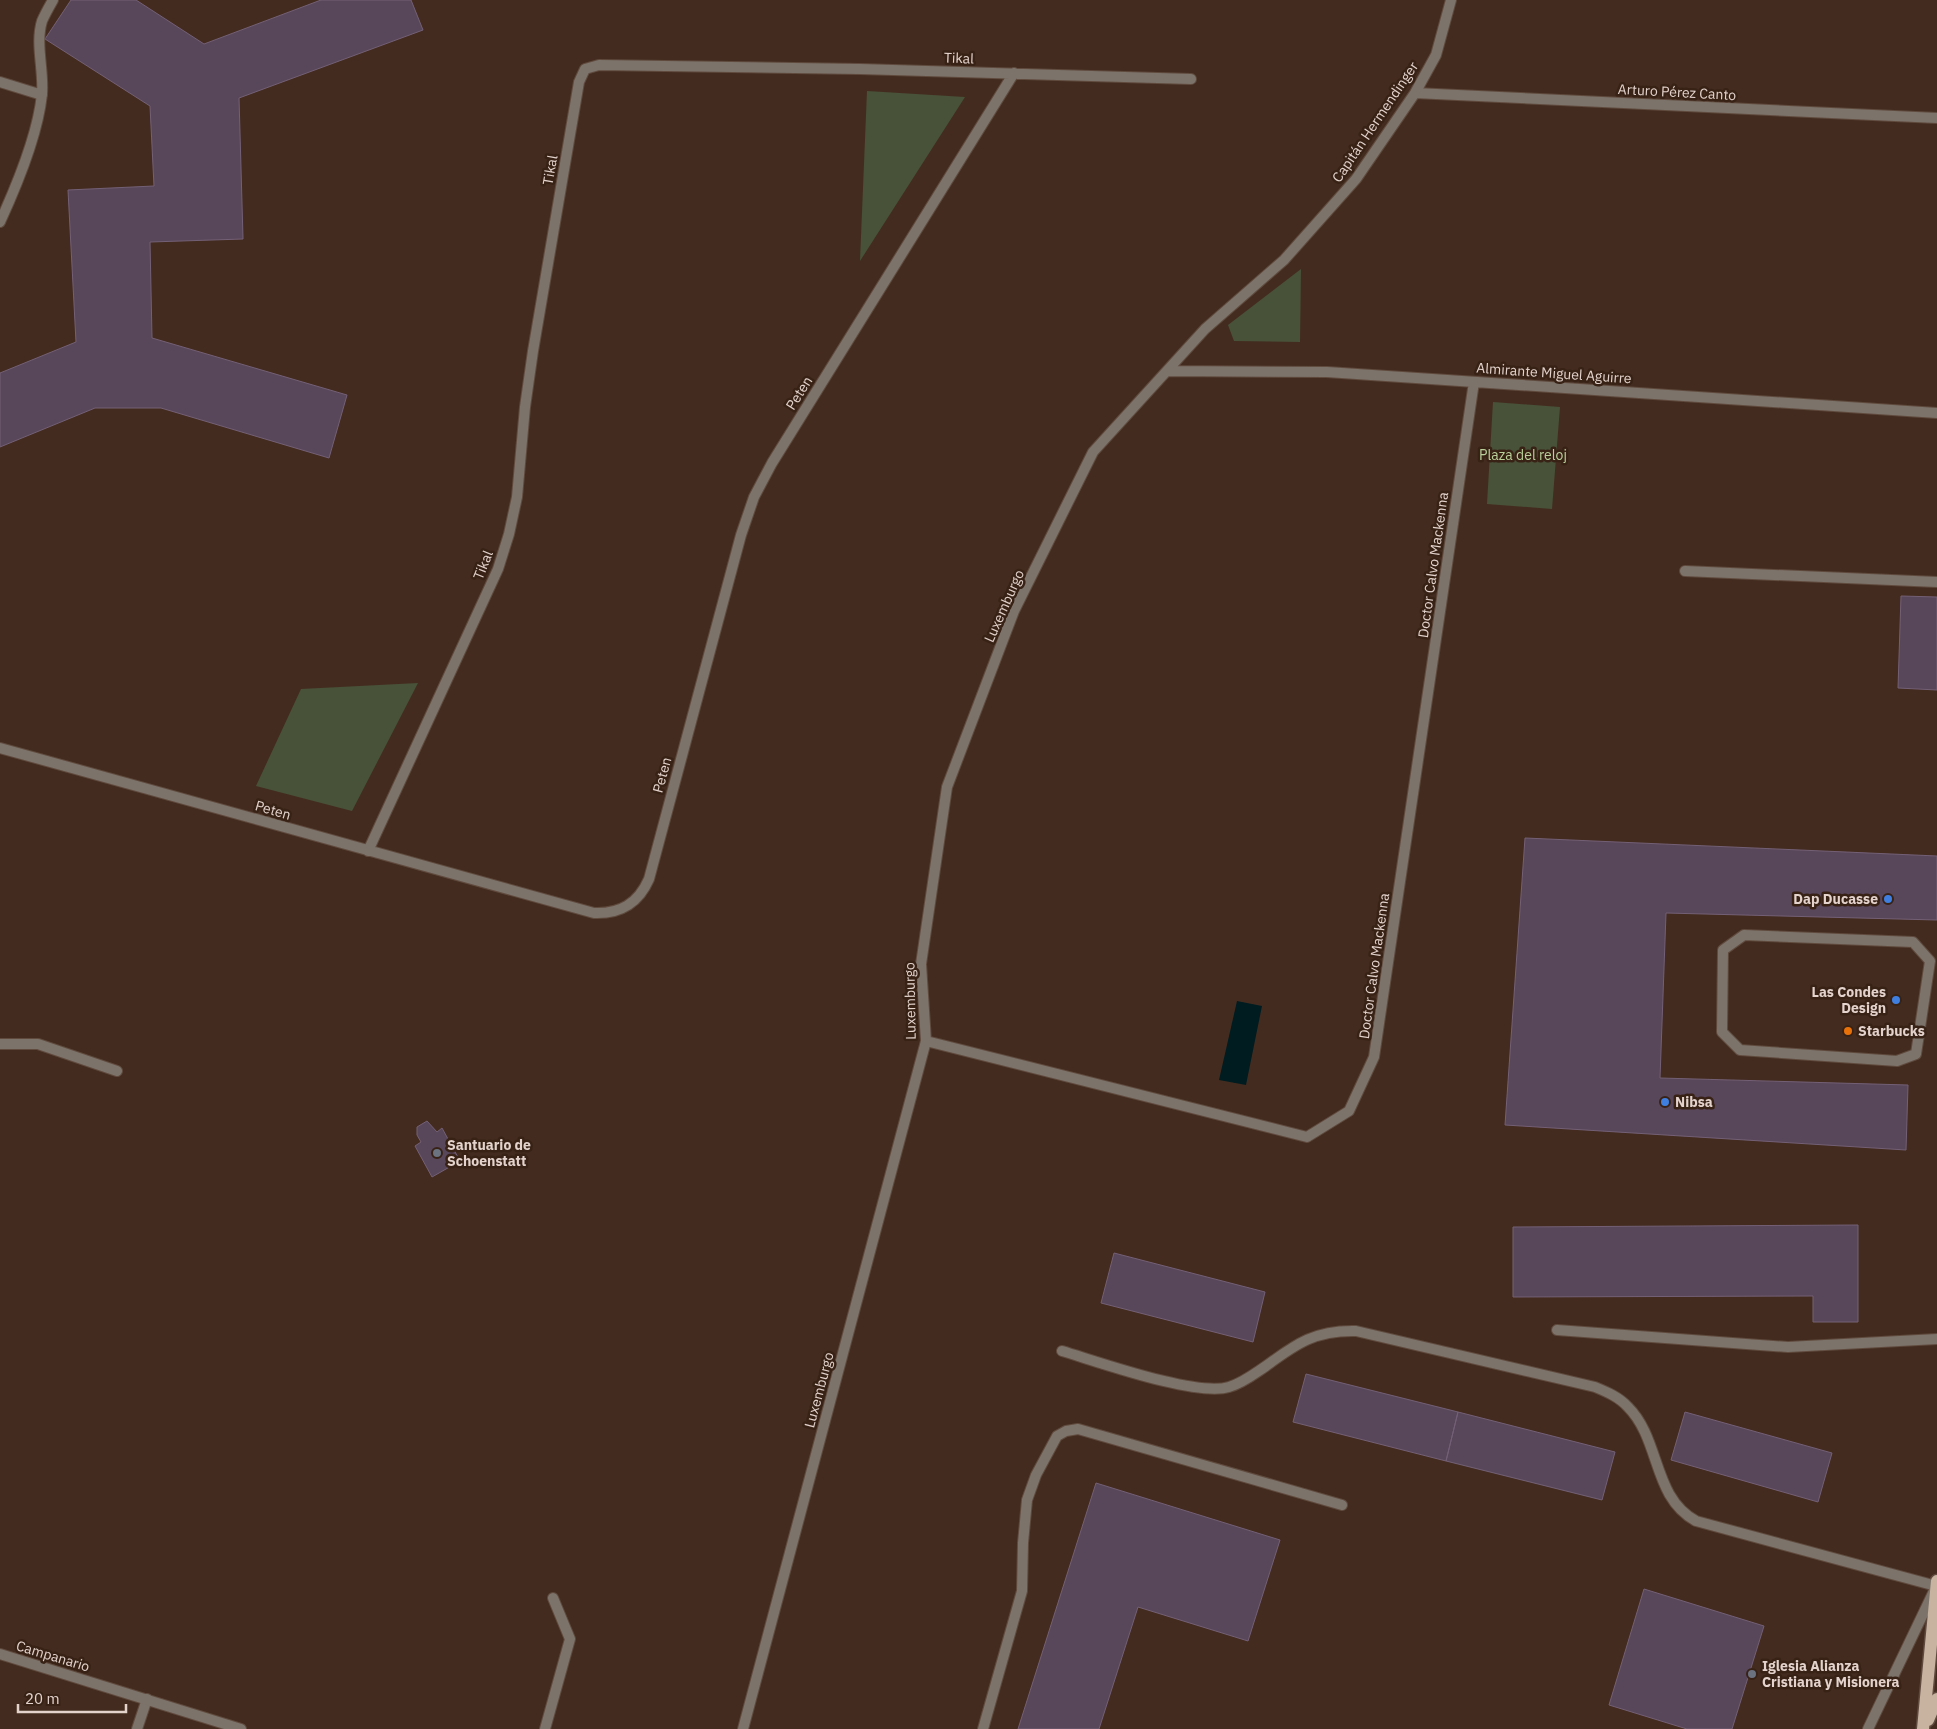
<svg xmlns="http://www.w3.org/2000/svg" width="1937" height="1729" viewBox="0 0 1937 1729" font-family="'IBM Plex Sans',sans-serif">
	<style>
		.green { fill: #485239 }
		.water { fill: #001c20 }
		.building { fill: #58465a; stroke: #746076 }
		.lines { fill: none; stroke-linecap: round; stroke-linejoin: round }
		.service-casing { stroke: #604a3e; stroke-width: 12 }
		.minor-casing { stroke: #604a3e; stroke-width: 12 }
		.tertiary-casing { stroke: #604a3e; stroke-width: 12 }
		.primary-casing { stroke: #604a3e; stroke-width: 15 }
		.service { stroke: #7c736a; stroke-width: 10 }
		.minor { stroke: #7c736a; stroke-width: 10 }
		.tertiary { stroke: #7c736a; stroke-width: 10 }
		.primary { stroke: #c7b3a0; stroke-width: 12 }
		.shop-dot { fill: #3f7fe0; stroke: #382216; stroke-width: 2 }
		.food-dot { fill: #e8710a; stroke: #382216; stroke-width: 2 }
		.worship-dot { fill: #6b7280; stroke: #382216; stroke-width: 2 }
		.labels { text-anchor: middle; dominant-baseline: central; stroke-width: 5; stroke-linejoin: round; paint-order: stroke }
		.street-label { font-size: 14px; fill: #e3d3cc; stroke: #382216 }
		.park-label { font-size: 14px; fill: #b9d09a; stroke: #382216 }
		.poi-label { font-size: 14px; font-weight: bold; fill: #e3d3cc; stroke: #382216; text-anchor: start }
	</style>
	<rect width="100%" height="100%" fill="#432c1f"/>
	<!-- green -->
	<path class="green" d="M 867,91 L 965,97 L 860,261 Z
		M 1301,269 L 1300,342 L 1234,341 L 1228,325 Z
		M 1493,402 L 1560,407 L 1552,509 L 1487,504 Z
		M 418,683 L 352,811 L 256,786 L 301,689 Z"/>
	<!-- water -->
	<path class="water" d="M 1237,1001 L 1262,1006 L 1246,1085 L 1219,1080 Z"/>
	<!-- building -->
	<path class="building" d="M 71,0 L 136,0 L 204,44 L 321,0 L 411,0 L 423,30 L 239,98 L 243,239 L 150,242 L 152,338 L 347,395 L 329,458 L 161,408 L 95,408 L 0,447 L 0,373 L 76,342 L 68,190 L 154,186 L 150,106 L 45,39 Z
		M 1901,596 L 1937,597 L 1937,690 L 1898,688 Z
		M 1525,838 L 1937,856 L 1937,920 L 1666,913 L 1660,1078 L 1908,1085 L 1906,1150 L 1505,1125 Z
		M 427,1121 L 437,1132 L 442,1128 L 460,1161 L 432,1177 L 415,1146 L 421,1142 L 417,1135 L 417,1127 Z
		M 1858,1225 L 1858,1322 L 1813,1322 L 1813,1296 L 1513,1297 L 1513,1227 Z
		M 1114,1253 L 1265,1292 L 1253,1342 L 1101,1303 Z
		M 1306,1374 L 1458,1412 L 1446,1461 L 1293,1422 Z
		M 1458,1412 L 1615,1452 L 1602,1500 L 1446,1461 Z
		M 1685,1412 L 1832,1453 L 1818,1502 L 1671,1460 Z
		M 1096,1483 L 1280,1540 L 1248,1641 L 1138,1607 L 1099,1729 L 1018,1729 Z
		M 1644,1589 L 1764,1626 L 1732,1729 L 1687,1729 L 1609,1705 Z"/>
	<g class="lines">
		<defs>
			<path id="service" d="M 0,82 L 42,95
				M 0,222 C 17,185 38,134 42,94 C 44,70 35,44 42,21 C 45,14 49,7 53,0
				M 1685,571 L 1937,582
				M 1744,935 L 1913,942 L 1930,961 L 1916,1054 L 1897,1061 L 1740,1050 L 1722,1032 L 1723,950 Z
				M 0,1044 L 38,1044 L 117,1071
				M 1557,1330 L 1788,1347 L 1937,1339
				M 545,1729 L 570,1639 L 553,1598
				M 983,1729 L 1022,1591 L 1023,1543 L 1027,1500 L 1036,1475 L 1057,1436 L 1066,1431 L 1078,1429 L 1342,1505"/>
			<path id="minor" d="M 1415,93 L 1937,118
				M 1168,371 L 1327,372 L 1937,413
				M 0,748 L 594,913 C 620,914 638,904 649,879 L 741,535 L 754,497 L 772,463 L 1014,73
				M 368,851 L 498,569 L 509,534 L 517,497 L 525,407 L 533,351 L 579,82 L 585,69 L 599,65 L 860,69 L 1191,79
				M 926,1041 L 1307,1137 L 1349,1111 L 1374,1057 L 1474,382
				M 1062,1351 C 1099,1362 1197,1397 1229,1387 C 1243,1383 1254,1374 1266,1366 C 1297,1343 1316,1330 1356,1331 L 1595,1387 C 1607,1392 1619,1397 1628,1407 C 1661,1440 1652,1497 1696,1521 L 1936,1586
				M 137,1729 L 147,1699
				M 743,1729 L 926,1041 L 921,964 L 947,787 L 1014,611 L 1093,452 L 1205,329 L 1284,260 L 1356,179 L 1415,93 L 1436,55 L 1451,0"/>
			<path id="tertiary" d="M 0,1654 L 241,1729
				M 1868,1729 L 1934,1591"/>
			<path id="primary" d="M 1928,1720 L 1937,1699
				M 1923,1729 L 1937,1581"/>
		</defs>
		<!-- service casing -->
		<use href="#service" class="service-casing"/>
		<!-- minor casing -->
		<use href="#minor" class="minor-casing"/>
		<!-- tertiary casing -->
		<use href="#tertiary" class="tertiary-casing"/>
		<!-- primary casing -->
		<use href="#primary" class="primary-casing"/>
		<!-- service -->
		<use href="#service" class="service"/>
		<!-- minor -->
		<use href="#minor" class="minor"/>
		<!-- tertiary -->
		<use href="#tertiary" class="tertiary"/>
		<!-- primary -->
		<use href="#primary" class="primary"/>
	</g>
	<!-- markers -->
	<g class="shop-dot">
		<circle cx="1888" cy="899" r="5"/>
		<circle cx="1896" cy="1000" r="5"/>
		<circle cx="1665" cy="1102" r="5"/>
	</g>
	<circle class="food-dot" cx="1848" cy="1031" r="5"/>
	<g class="worship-dot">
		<circle cx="437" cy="1153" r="5"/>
		<circle cx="1752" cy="1674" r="5"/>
	</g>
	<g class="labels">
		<!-- street labels -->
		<g class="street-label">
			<text transform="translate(959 58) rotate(2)">Tikal</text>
			<text transform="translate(1677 92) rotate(3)">Arturo Pérez Canto</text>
			<text transform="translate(1375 122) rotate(-56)">Capitán Hermendinger</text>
			<text transform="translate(550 170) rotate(-80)">Tikal</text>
			<text transform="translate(1554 373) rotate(4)">Almirante Miguel Aguirre</text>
			<text transform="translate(799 393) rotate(-58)">Peten</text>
			<text transform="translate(483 565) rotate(-68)">Tikal</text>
			<text transform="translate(1433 565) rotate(-82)">Doctor Calvo Mackenna</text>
			<text transform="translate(1004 606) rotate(-66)">Luxemburgo</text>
			<text transform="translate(662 775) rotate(-75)">Peten</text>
			<text transform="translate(273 810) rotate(16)">Peten</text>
			<text transform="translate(1374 966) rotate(-82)">Doctor Calvo Mackenna</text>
			<text transform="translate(910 1001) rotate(-91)">Luxemburgo</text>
			<text transform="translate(819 1390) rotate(-75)">Luxemburgo</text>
			<text transform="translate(53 1656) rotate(17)">Campanario</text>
		</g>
		<!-- park labels -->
		<g class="park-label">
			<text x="1523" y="455">Plaza del reloj</text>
		</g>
		<!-- poi labels -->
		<g class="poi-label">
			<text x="1878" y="899" text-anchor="end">Dap Ducasse</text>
			<text x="1886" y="992" text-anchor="end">Las Condes<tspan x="1886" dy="16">Design</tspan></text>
			<text x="1858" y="1031">Starbucks</text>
			<text x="1675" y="1102">Nibsa</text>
			<text x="447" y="1145">Santuario de<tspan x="447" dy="16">Schoenstatt</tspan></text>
			<text x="1762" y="1666">Iglesia Alianza<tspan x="1762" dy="16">Cristiana y Misionera</tspan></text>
		</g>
	</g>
	<!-- scale -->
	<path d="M18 1704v8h108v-8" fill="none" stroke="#e3d3cc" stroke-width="2.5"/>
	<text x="25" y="1704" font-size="15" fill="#e3d3cc" stroke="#382216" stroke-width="4" paint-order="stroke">20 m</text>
</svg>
